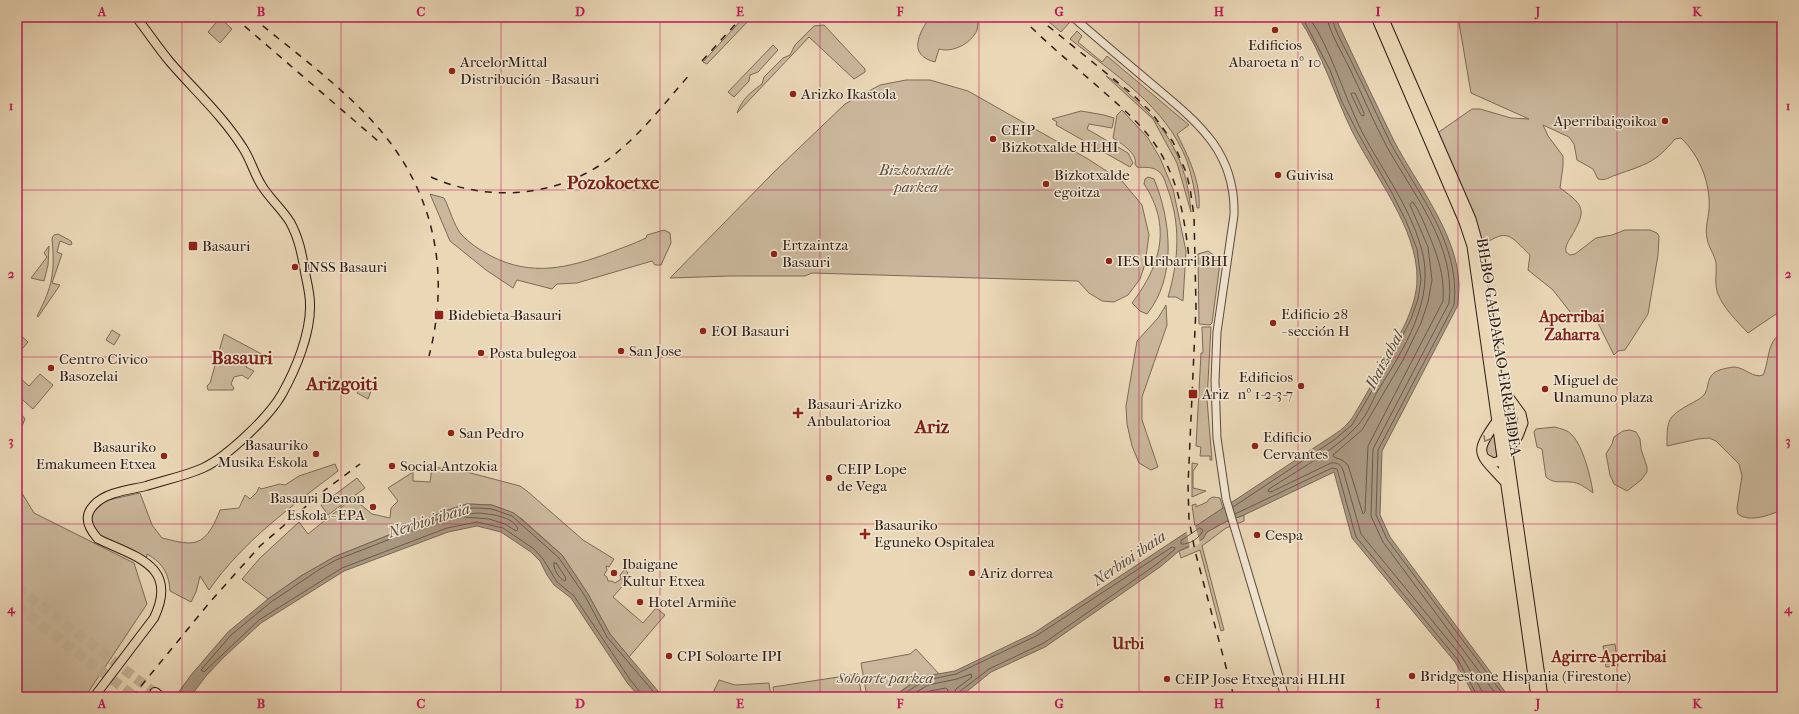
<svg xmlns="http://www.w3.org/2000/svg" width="1799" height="714" viewBox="0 0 1799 714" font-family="'IM FELL French Canon',serif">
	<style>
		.green { fill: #cab79b; stroke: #7b6a58 }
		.water { fill: #a99780; stroke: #776656 }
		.pier { fill: #ead7b6 }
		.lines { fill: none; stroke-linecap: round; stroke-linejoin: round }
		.shore { stroke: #6a5a4b; stroke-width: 1 }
		.motorway-tunnel { stroke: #c4b296; stroke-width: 10; stroke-dasharray: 10 5; stroke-linecap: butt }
		.tertiary-casing { stroke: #5c4b3e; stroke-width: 9 }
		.primary-casing { stroke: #2c1c16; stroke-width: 10 }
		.trunk-casing { stroke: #2c1c16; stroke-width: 11 }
		.motorway-casing { stroke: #2c1c16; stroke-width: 12 }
		.tertiary { stroke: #f1e5d0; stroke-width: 7 }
		.primary { stroke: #ead7b6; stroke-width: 8 }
		.trunk { stroke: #ead7b6; stroke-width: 9 }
		.motorway { stroke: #ead7b6; stroke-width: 10 }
		.rail { stroke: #2c1c16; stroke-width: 1.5; stroke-dasharray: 7 7; stroke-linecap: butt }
		.oneway { stroke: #8b7a66 }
		.grid { fill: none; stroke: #c2185b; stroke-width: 1; stroke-opacity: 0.55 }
		.poi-dot { fill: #8f2418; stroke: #f1e5d0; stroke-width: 1.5 }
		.labels { text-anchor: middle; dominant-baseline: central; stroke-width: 3; stroke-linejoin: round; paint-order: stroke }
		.poi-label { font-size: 15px; fill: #2c1c16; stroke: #f1e5d0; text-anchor: start }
		.park-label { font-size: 15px; font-style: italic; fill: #5b4a3e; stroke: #f1e5d0 }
		.street-label { font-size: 15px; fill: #2c1c16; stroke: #f1e5d0 }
		.neighbourhood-label { font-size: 16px; font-weight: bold; fill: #7a1f14; stroke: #f1e5d0 }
		.water-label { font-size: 16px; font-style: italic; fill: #58473b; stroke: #f1e5d0 }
		.district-label { font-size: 19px; font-weight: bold; fill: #7a1f14; stroke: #f1e5d0 }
		.neatline { fill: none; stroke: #c2185b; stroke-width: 1.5 }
		.grid-label { font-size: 13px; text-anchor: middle; font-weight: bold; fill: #c2185b }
	</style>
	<rect width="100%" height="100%" fill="#ead7b6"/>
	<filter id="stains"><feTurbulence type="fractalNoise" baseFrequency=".005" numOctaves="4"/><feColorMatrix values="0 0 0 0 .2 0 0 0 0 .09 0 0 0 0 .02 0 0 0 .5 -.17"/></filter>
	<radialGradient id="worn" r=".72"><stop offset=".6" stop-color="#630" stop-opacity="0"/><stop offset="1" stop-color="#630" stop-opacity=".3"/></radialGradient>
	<!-- green -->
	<path class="green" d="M 744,17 L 752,17 L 707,64 L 703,62 Z
		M 930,17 L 979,17 C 978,21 978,26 977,30 C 971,44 952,53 939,49 L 935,62 C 907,55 919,33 930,17 Z
		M 1043,17 L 1064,17 L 1070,22 L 1061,32 Z
		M 1458,17 L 1782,17 L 1782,310 L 1748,333 C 1737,321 1724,309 1718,294 C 1714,284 1717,273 1716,263 C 1715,255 1708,247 1707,238 C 1705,228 1708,220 1709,210 C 1711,184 1700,156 1681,138 L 1675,139 C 1654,164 1646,164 1616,175 C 1609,177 1606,181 1598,179 L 1593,169 L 1577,160 L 1574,144 L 1569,137 L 1543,125 L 1548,136 L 1563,156 L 1563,166 L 1560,188 C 1586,206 1586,211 1571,237 C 1568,242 1565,246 1566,252 L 1570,255 L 1575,254 L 1596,238 L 1612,235 L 1625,230 L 1650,230 L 1657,233 L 1659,236 L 1658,255 L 1648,314 L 1625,350 L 1618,351 L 1614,355 L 1598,323 L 1593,320 L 1579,321 L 1574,317 L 1553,290 L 1528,270 L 1530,255 C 1510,236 1508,227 1482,246 L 1436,134 L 1472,109 L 1480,109 L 1511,118 L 1529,119 L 1471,93 Z
		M 220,18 L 232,29 L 220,43 L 208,32 Z
		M 824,25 L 865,69 L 865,72 L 854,79 L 809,37 L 737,113 C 742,99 751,92 762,84 L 764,77 L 783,58 L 790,55 L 795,45 L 814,26 Z
		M 1077,31 L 1082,36 L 1078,42 L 1102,62 L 1107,56 L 1189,125 L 1177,134 C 1188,156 1201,182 1199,208 L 1197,208 C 1195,192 1192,176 1187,161 C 1166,106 1114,74 1070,39 Z
		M 773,45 L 778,50 L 758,72 L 750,75 L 749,81 L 734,97 L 728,92 Z
		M 1106,76 C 1114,80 1123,88 1130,95 C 1168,127 1187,162 1191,212 L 1177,163 L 1153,119 Z
		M 906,80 L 930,80 L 968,91 L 1088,159 L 1122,181 L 1142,205 L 1149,235 L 1145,264 L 1140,279 L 1128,295 L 1114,302 L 1102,301 L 1089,293 L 1078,281 L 812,273 L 805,276 L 730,276 L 670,278 L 774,172 L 845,104 L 880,85 Z
		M 1122,110 L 1148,138 L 1160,158 L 1173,189 L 1186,251 L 1183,301 L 1176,297 L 1168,297 C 1179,260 1181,223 1167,187 C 1165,181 1163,174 1158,171 C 1152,166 1144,168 1137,167 L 1135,164 C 1138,154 1121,143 1113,138 L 1117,115 Z
		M 1081,111 L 1104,115 L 1114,118 L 1112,128 L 1089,124 L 1087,129 L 1128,153 L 1133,163 L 1130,167 L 1056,125 L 1057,122 L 1052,119 Z
		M 1148,177 L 1154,179 C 1171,220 1177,277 1147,314 L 1140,311 L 1132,303 C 1161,265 1172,226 1144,184 L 1145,179 Z
		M 430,194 L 444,198 C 450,209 453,224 461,234 C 469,243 480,250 491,256 C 532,277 568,268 609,253 C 621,248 634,244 646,238 L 647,235 L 664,230 L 670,233 L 671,243 L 661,265 L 655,265 L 652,261 L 577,283 L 557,284 L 552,289 L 517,280 L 513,288 L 486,270 L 450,241 Z
		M 58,234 L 71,241 L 72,244 L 70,245 L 60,241 L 57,252 L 62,254 L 52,283 L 60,285 L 38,317 L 37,316 C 53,286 55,271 52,238 L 54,235 Z
		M 49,246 L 48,265 L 44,281 L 31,278 L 47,257 L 44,253 Z
		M 1208,251 L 1215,256 L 1220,263 L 1212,323 L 1210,325 L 1199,324 L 1198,254 Z
		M 1166,305 L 1167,325 L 1142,397 L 1142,420 L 1158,467 L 1151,470 L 1139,463 L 1132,446 L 1127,424 L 1126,406 L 1137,341 L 1158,318 Z
		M 1202,327 L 1211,327 L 1207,400 L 1212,460 L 1210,460 L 1210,456 L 1200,456 L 1201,447 L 1196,446 L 1201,353 L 1203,353 Z
		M 112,330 L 120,335 L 114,345 L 106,340 Z
		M 17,332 L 28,342 L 17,355 Z
		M 1782,333 L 1782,510 C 1769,515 1750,523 1738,514 L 1737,508 L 1742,476 L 1739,464 L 1716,441 L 1709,438 L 1698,439 L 1667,446 C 1667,420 1667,417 1690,404 C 1694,402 1700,399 1703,396 C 1708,391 1707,384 1710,378 C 1713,370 1726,368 1734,367 C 1744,367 1754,379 1763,375 C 1770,360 1766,342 1782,333 Z
		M 224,334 L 271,359 L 267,360 L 265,362 L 252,355 L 246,367 L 254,371 L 248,379 L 242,375 L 234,377 L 231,384 L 234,388 L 233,390 L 208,390 L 207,386 L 210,383 Z
		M 40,374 L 53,385 L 33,409 L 17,395 L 17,381 L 20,378 L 29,386 Z
		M 361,384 L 372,389 L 368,399 L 357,393 Z
		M 17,409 L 25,419 L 17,438 Z
		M 1511,412 L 1518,416 L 1519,426 L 1511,440 L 1507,414 Z
		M 1555,427 C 1561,429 1568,430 1572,435 C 1583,446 1591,478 1593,493 C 1586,488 1579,482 1570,482 C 1560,481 1554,484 1546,477 L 1542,449 L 1537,447 L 1534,432 L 1536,429 Z
		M 1630,430 L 1636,432 L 1640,439 L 1641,449 L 1647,467 L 1647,472 L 1641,480 L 1627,491 L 1614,484 L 1610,475 L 1606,454 L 1612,444 L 1614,437 L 1623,431 Z
		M 1494,432 L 1497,459 L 1489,458 L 1485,448 Z
		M 1192,463 L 1198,464 L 1193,471 L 1193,488 L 1206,491 L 1192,497 Z
		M 335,464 L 338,471 C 292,506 243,541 209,590 L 200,576 L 196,592 L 191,602 L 170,591 C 169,574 163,563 147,554 L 146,562 L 118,549 L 93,530 L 91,514 L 103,501 L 140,493 L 152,525 L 162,538 C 172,540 186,545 196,542 C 208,539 216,521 220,510 L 239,508 L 245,495 L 250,499 L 257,492 L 259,487 L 261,489 L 280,484 L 285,485 L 299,476 Z
		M 432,467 L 463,471 L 520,486 L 527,491 L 583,540 L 614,559 L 609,567 L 606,566 L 607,570 L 604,575 L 607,577 L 608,581 L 612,581 L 615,583 L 621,579 L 620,575 L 625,569 L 628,573 L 624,578 L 627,581 L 613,597 L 643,623 L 656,608 L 665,615 L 629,657 L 610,634 L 588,594 L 562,555 L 522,519 L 513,513 L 492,505 L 467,504 L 445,511 L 409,527 L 334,557 L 301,576 L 268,599 L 242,579 L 260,558 L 299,522 L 308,534 L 353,498 L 372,514 L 390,518 L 391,508 L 398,501 L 388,488 L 413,472 L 413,481 L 430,482 Z
		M 357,478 L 365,488 L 328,515 L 321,505 Z
		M 17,485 L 34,513 L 134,563 L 147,604 L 85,697 L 17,697 Z
		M 1213,497 L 1220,498 L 1223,508 L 1195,527 L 1192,505 L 1196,504 L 1196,507 L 1207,502 L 1209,499 Z
		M 1244,515 L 1244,521 L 1226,528 L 1202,546 L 1224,630 L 1221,631 L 1200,550 L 1181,558 L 1179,551 L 1189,547 L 1207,532 L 1225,522 Z
		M 1615,644 L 1618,666 L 1606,667 L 1603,646 Z
		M 916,649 L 939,674 L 917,680 L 892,697 L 867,697 L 861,663 L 910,654 Z
		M 858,674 L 862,697 L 774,697 L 773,687 Z
		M 719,680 L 735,685 L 769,683 L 771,697 L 711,697 Z"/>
	<!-- water -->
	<path class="water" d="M 1298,17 L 1335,17 C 1354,58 1374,100 1394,141 C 1417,185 1457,233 1459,284 C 1459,291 1458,299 1458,305 L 1382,451 L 1380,515 L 1390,537 L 1509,697 L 1475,697 L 1455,662 L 1352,538 L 1334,472 L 1244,515 L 1225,522 L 1207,532 L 1203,539 L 1179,551 L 1160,567 L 1045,647 L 991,672 L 960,697 L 893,697 L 917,680 L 926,676 L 955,671 L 1034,633 L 1332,436 C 1338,432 1344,428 1348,423 C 1353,418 1356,411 1360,405 C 1368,391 1376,377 1384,363 C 1398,338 1417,308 1417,279 C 1418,229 1374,175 1352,131 C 1334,94 1322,52 1298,17 Z
		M 467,504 L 492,505 L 514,513 L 562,555 L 588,594 L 610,634 L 663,697 L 640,697 L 628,684 L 571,598 L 554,585 L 547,575 L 540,561 L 531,552 L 501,532 L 477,526 L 448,532 L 344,571 L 261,623 L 224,657 L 206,676 L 190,697 L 175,697 L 191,675 L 228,632 L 268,599 L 301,576 L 334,557 L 409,527 L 445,511 Z"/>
	<!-- pier -->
	<path class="pier" d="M 1195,525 L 1200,543 L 1190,549 L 1186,530 Z"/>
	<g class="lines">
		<!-- shore -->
		<path class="shore" d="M 1309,17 C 1331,49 1344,96 1362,132 C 1382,170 1409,205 1421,247 C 1437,299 1403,350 1377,392 C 1371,404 1365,419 1355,428 C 1335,450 1295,472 1269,489 L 1268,491 L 1271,492 L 1331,463 C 1337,462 1341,465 1343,470 L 1361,534 L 1462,657 L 1482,691 L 1483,697
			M 1327,17 C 1328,29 1343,55 1349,67 C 1362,94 1373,121 1387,147 C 1414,195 1456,246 1449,303 L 1373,449 L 1371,516 L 1383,542 L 1498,697
			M 1332,17 C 1333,29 1349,55 1354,67 C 1367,92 1378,118 1391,144 C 1418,194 1461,244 1454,305 L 1378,450 L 1376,515 L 1387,539 L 1505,697
			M 1353,93 L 1355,93 L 1364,113 L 1364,116 L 1361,115 L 1351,94 Z
			M 1413,202 C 1419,210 1423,221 1427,230 C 1437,254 1445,275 1443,301 L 1368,446 L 1365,512 L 1363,514 L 1348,465 L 1342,460 L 1334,457 L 1333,455 L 1362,430 L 1403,360 L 1421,323 L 1428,302 L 1432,280 L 1428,247 L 1410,205 Z
			M 1233,507 L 1334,440 L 1352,425 L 1393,355 L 1411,319 L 1418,299 L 1421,280 L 1417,249 L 1406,221 L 1392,193 L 1359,135 L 1342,102 L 1330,70 L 1302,17
			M 478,513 C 490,514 513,516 518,529 L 516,531 L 505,524 L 489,519 L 464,517 L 464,515 Z
			M 1235,514 L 1332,468 L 1337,469 L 1356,537 L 1458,660 L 1478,697
			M 1200,528 L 1203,530 C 1200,538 1189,545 1181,544 L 1181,541 Z
			M 554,563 L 556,563 L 566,578 L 565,581 C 559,579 553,569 554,563 Z
			M 642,697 L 641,693 L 631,681 L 574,596 L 557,582 L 543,559 L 534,549 L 503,528 L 477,522 L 447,528 L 342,568 L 259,620 L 204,672 L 201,670 L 231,635 L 271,602 L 320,569 L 336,560 L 411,531 L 447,515 L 467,508 L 478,508 L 492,509 L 512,516 L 559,558 L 585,596 L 607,637 L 658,697
			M 899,697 L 919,684 L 927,680 L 956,674 L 1036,636 L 1172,547 L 1175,548 L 1174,550 L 1157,564 L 1044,643 L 989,669 L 959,692 L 958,697
			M 908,697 L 928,685 L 957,679 L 971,674 L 972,677 L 956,689 L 953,697
			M 918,697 L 930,691 L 946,688 L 948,690 L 947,697"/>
		<!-- motorway-tunnel -->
		<path class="motorway-tunnel" d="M 17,587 L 155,693
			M 17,606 L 135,697"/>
		<defs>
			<path id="tertiary" d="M 1073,17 C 1097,38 1122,59 1147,80 C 1193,119 1236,148 1234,215 L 1217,332 L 1215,381 L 1217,438 L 1226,499 L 1285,697"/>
			<path id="primary" d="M 94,697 L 154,618 C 179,566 136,557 98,539 C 89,529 82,517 94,505 C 106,492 129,490 146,486 C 165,480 185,476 203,468 C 227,457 269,417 282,394 C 296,369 311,333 310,304 C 310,293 307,283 305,272 C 302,255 299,238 290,222 C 282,209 270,199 262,186 C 254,174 251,160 243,148 C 223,116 195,91 170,62 C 158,48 148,32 136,17"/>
			<path id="trunk" d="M 1376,17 L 1464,222 L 1472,246 L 1536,697
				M 1383,17 L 1471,219 L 1478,244 L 1543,697
				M 1499,418 C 1473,455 1477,451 1506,483
				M 1484,458 L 1493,463 L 1500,461 L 1518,436 L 1523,423 L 1521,414 L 1502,388"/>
			<path id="motorway" d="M 155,693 L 160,697"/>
		</defs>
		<!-- tertiary casing -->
		<use href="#tertiary" class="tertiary-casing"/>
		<!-- primary casing -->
		<use href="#primary" class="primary-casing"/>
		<!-- trunk casing -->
		<use href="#trunk" class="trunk-casing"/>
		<!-- motorway casing -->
		<use href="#motorway" class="motorway-casing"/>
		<!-- tertiary -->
		<use href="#tertiary" class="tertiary"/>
		<!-- primary -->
		<use href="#primary" class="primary"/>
		<!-- trunk -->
		<use href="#trunk" class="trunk"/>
		<!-- motorway -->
		<use href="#motorway" class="motorway"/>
		<!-- rail -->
		<path class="rail" d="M 234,17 L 378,141
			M 252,17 C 293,51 340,85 375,124 C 434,190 451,271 429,356
			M 1021,17 C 1047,44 1077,68 1105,93 C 1128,113 1151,133 1165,161 C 1182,194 1186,231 1190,267
			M 1037,17 L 1132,94 L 1151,112 L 1173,142 L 1186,172 L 1190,188 L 1194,216 L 1196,307 L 1188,485 L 1189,520 L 1195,551 L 1234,697
			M 702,61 L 742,17
			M 431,177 C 494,205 569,196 621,149 C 647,127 668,99 691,73
			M 132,697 L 210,602 L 260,546 L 325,490 L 360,464"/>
	</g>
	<!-- one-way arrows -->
	<defs><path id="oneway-chevron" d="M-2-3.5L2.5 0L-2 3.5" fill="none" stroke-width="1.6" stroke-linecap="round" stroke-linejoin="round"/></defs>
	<use class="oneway" href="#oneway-chevron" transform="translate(1486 439) rotate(119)"/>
	<!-- grid -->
	<path class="grid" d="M 182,17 L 182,697M 341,17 L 341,697M 501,17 L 501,697M 660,17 L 660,697M 820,17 L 820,697M 979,17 L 979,697M 1139,17 L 1139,697M 1298,17 L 1298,697M 1458,17 L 1458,697M 1617,17 L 1617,697M 17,190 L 1782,190M 17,357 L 1782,357M 17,524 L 1782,524"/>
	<!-- markers -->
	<g class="poi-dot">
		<circle cx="1275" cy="30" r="4"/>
		<circle cx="452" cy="71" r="4"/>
		<circle cx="793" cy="94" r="4"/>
		<circle cx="1665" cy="121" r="4"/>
		<circle cx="993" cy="139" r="4"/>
		<circle cx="1278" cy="175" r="4"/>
		<circle cx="1046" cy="184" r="4"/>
		<rect x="188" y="241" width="10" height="10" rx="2"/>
		<circle cx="774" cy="254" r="4"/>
		<circle cx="1109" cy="261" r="4"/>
		<circle cx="295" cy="267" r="4"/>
		<rect x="434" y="310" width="10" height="10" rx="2"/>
		<circle cx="1273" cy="323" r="4"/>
		<circle cx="703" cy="331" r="4"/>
		<circle cx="621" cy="351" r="4"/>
		<circle cx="481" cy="353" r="4"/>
		<circle cx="51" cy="368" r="4"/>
		<circle cx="1301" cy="386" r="4"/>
		<circle cx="1545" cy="389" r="4"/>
		<rect x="1188" y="389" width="10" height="10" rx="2"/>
		<path d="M796 407h4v4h4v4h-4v4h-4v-4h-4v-4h4z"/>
		<circle cx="451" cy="433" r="4"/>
		<circle cx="1255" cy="446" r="4"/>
		<circle cx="316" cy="454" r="4"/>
		<circle cx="164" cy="456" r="4"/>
		<circle cx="392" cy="466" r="4"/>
		<circle cx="829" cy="478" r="4"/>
		<circle cx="373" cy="507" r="4"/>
		<path d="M863 528h4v4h4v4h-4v4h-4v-4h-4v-4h4z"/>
		<circle cx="1257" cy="535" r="4"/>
		<circle cx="614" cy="573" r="4"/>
		<circle cx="972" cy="573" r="4"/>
		<circle cx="640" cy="602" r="4"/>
		<circle cx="669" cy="656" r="4"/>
		<circle cx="1412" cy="676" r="4"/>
		<circle cx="1167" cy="679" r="4"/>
	</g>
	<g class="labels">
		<!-- poi labels -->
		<g class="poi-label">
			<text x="1275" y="45" text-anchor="middle">Edificios<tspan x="1275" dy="17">Abaroeta nº 10</tspan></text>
			<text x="460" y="62">ArcelorMittal<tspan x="460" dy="17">Distribución - Basauri</tspan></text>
			<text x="801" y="94">Arizko Ikastola</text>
			<text x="1657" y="121" text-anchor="end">Aperribaigoikoa</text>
			<text x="1001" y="130">CEIP<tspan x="1001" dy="17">Bizkotxalde HLHI</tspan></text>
			<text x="1054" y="175">Bizkotxalde<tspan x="1054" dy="17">egoitza</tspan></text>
			<text x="1286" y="175">Guivisa</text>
			<text x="782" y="245">Ertzaintza<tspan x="782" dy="17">Basauri</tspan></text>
			<text x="202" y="246">Basauri</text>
			<text x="1117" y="261">IES Uribarri BHI</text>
			<text x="303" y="267">INSS Basauri</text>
			<text x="1281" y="314">Edificio 28<tspan x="1281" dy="17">- sección H</tspan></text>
			<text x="448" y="315">Bidebieta-Basauri</text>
			<text x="711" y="331">EOI Basauri</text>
			<text x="629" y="351">San Jose</text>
			<text x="489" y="353">Posta bulegoa</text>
			<text x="59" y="359">Centro Civico<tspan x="59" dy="17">Basozelai</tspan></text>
			<text x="1293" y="377" text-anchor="end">Edificios<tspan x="1293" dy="17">nº 1-2-3-7</tspan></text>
			<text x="1553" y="380">Miguel de<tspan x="1553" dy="17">Unamuno plaza</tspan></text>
			<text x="1202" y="394">Ariz</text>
			<text x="807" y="404">Basauri-Arizko<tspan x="807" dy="17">Anbulatorioa</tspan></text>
			<text x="459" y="433">San Pedro</text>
			<text x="1263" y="437">Edificio<tspan x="1263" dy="17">Cervantes</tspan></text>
			<text x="308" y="445" text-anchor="end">Basauriko<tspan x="308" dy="17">Musika Eskola</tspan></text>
			<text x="156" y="447" text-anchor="end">Basauriko<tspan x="156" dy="17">Emakumeen Etxea</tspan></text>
			<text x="400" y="466">Social Antzokia</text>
			<text x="837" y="469">CEIP Lope<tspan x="837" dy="17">de Vega</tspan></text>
			<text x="365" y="498" text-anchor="end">Basauri Denon<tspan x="365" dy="17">Eskola - EPA</tspan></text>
			<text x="874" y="525">Basauriko<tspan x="874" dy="17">Eguneko Ospitalea</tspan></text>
			<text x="1265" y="535">Cespa</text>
			<text x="622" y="564">Ibaigane<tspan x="622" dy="17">Kultur Etxea</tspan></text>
			<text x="980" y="573">Ariz dorrea</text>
			<text x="648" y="602">Hotel Armiñe</text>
			<text x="677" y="656">CPI Soloarte IPI</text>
			<text x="1420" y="676">Bridgestone Hispania (Firestone)</text>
			<text x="1175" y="679">CEIP Jose Etxegarai HLHI</text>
		</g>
		<!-- park labels -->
		<g class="park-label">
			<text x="916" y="170">Bizkotxalde<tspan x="916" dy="17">parkea</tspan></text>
			<text x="885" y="678">Soloarte parkea</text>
		</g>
		<!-- street labels -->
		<g class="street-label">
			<text transform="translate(1499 347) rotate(81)">BILBO-GALDAKAO ERREPIDEA</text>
		</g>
		<!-- neighbourhood labels -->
		<g class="neighbourhood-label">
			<text x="1572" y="316">Aperribai<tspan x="1572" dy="18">Zaharra</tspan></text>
			<text x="1128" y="643">Urbi</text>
			<text x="1609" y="656">Agirre-Aperribai</text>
		</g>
		<!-- water labels -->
		<g class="water-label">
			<text transform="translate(1384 360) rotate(-62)">Ibaizabal</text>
			<text transform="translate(429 520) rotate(-17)">Nerbioi ibaia</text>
			<text transform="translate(1129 558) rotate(-34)">Nerbioi ibaia</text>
		</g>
		<!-- district labels -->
		<g class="district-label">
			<text x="613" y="183">Pozokoetxe</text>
			<text x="242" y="358">Basauri</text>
			<text x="342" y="384">Arizgoiti</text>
			<text x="932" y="427">Ariz</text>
		</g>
	</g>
	<!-- margin -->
	<rect width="1799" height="714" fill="none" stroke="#ead7b6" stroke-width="44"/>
	<rect x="22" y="22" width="1755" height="670" class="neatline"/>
	<g class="grid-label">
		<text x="102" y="16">A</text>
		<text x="261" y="16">B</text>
		<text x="421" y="16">C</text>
		<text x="580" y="16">D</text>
		<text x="740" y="16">E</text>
		<text x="900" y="16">F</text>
		<text x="1059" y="16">G</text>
		<text x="1219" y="16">H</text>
		<text x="1378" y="16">I</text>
		<text x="1538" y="16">J</text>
		<text x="1697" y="16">K</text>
		<text x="11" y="110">1</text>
		<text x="1788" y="110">1</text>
		<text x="11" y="278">2</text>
		<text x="1788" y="278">2</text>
		<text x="11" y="445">3</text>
		<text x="1788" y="445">3</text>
		<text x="11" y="613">4</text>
		<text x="1788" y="613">4</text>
		<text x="102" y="708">A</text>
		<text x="261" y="708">B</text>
		<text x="421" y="708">C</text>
		<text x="580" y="708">D</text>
		<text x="740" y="708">E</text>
		<text x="900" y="708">F</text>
		<text x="1059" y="708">G</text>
		<text x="1219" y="708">H</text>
		<text x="1378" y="708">I</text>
		<text x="1538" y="708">J</text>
		<text x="1697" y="708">K</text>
	</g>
	<rect width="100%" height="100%" filter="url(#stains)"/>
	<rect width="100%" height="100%" fill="url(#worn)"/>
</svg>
